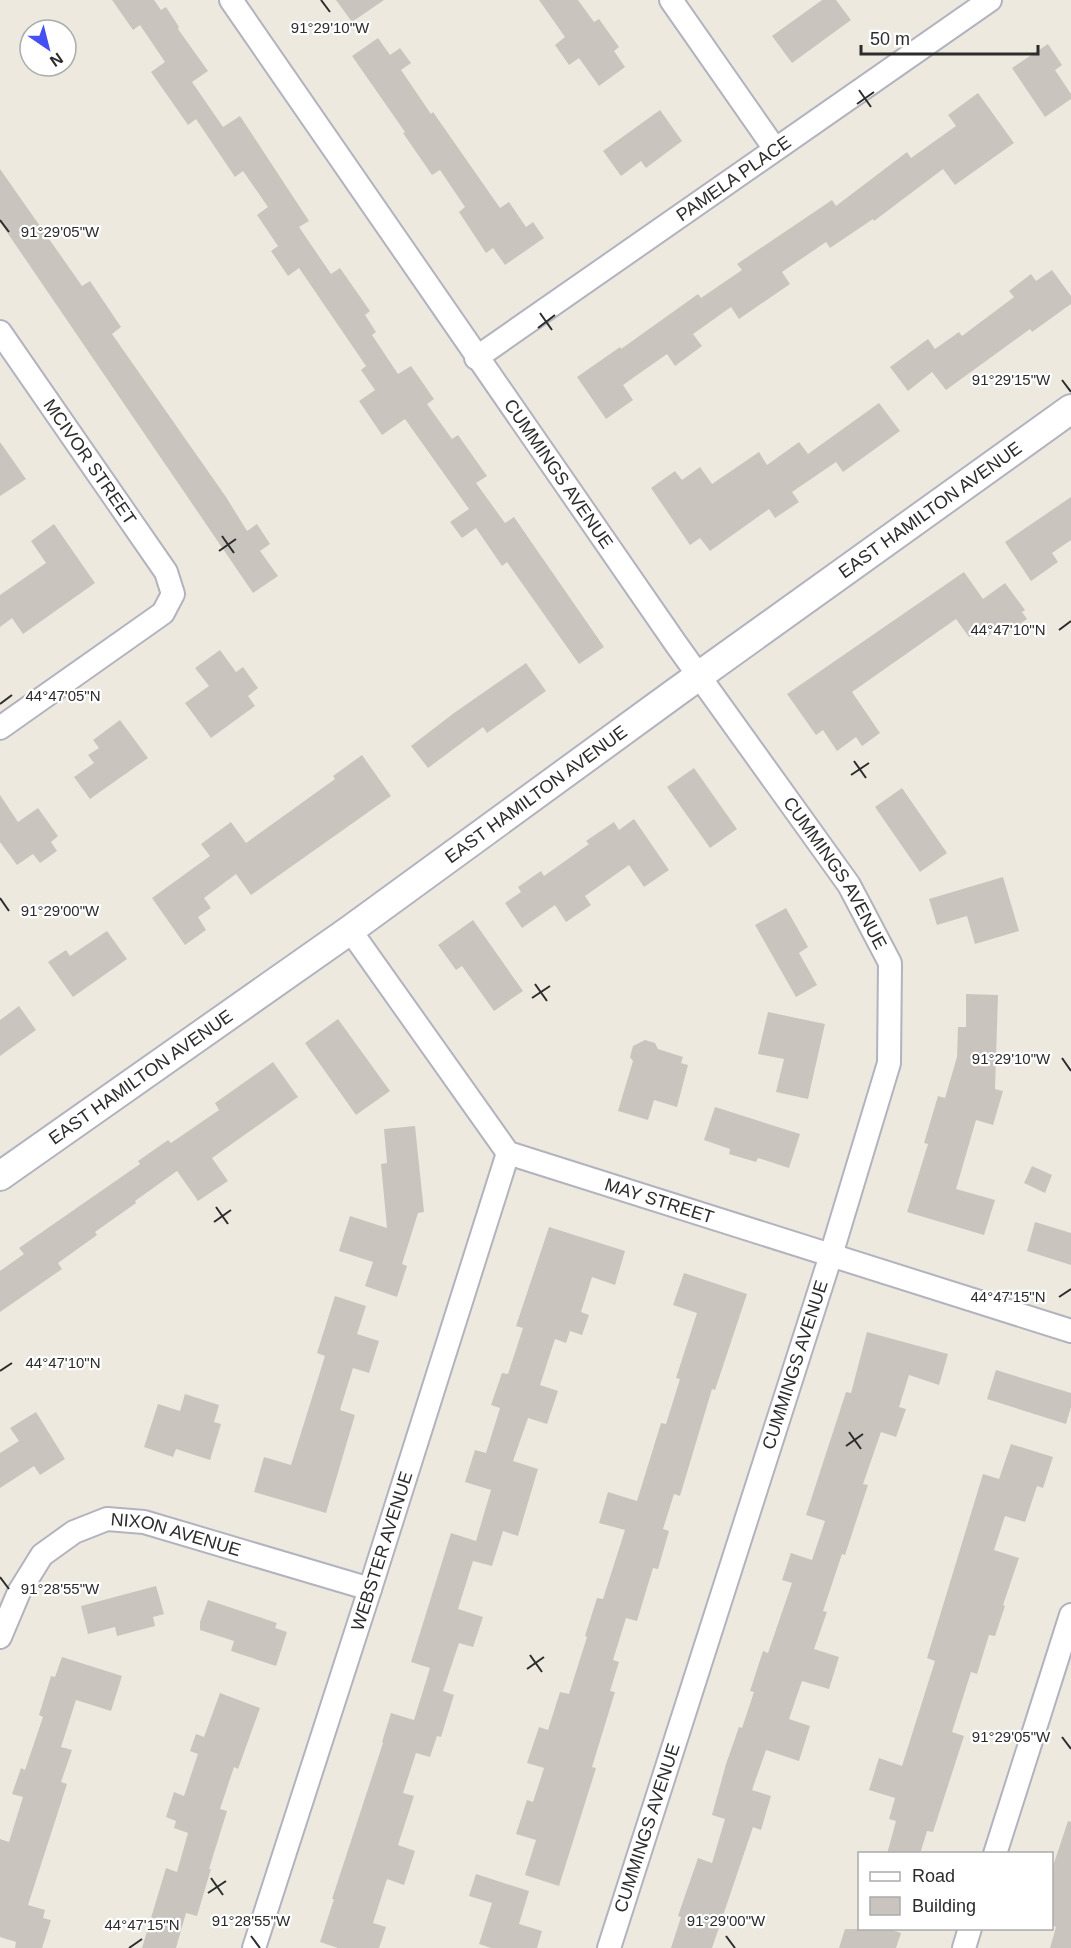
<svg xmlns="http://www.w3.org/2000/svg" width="1071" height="1948" viewBox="0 0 1071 1948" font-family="Arial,sans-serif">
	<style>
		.building { fill: #c9c5be }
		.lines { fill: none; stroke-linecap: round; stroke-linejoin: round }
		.minor-casing { stroke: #b2b3bf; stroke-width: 26 }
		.tertiary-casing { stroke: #b2b3bf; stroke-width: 32 }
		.minor { stroke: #fff; stroke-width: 22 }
		.tertiary { stroke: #fff; stroke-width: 28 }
		.ticks { fill: none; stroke: #2c2c2c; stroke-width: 2 }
		.labels { text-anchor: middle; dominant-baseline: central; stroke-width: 4.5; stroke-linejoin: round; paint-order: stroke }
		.street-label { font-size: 18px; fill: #2c2c2c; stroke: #fff }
		.ticks-label { font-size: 15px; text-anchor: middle; fill: #2c2c2c; stroke: #fff; stroke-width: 4.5; stroke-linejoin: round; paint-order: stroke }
	</style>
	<rect width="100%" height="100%" fill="#ede9df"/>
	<!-- building -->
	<path class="building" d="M 112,0 L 154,0 L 161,10 L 166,7 L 179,27 L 178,29 L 208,71 L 192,82 L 223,127 L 240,116 L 309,221 L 299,227 L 331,274 L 340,268 L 370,311 L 365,315 L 376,332 L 372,335 L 398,374 L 411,366 L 434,399 L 427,404 L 452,439 L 458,435 L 487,476 L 476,483 L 505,523 L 514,517 L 604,647 L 579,664 L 507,562 L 502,566 L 476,528 L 462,538 L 450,522 L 469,509 L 405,419 L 382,435 L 359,401 L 375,390 L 361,370 L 366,366 L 299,268 L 288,276 L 271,251 L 278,246 L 257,215 L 268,207 L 243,171 L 235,177 L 196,119 L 188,125 L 151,72 L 165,62 L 140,25 L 133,30 Z
		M 336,0 L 384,0 L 352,22 Z
		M 539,0 L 578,0 L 594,22 L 599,19 L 619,47 L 614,51 L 625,67 L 599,86 L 579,58 L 569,65 L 555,45 L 565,37 Z
		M 822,0 L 836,0 L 851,20 L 792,63 L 772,36 Z
		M 378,38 L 390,55 L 400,48 L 411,63 L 401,70 L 431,114 L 433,112 L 500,208 L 509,202 L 526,227 L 533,222 L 544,238 L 505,265 L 493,248 L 486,253 L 459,212 L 465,207 L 440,170 L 432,175 L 403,133 L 405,132 L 352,56 Z
		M 1048,44 L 1062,65 L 1055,70 L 1071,94 L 1071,99 L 1045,117 L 1012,68 Z
		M 978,93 L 1014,143 L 955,185 L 943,169 L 874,221 L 873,219 L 830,248 L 826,242 L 782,272 L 790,284 L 739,319 L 731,307 L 693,334 L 702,346 L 675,366 L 667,354 L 623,385 L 633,400 L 606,419 L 577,377 L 620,347 L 621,349 L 698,294 L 701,298 L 742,270 L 737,264 L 832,200 L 836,206 L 907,152 L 911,158 L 956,126 L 948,115 Z
		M 660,110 L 682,141 L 646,168 L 641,161 L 621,176 L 603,151 Z
		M 0,169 L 82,286 L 90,281 L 121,327 L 112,334 L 226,497 L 247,531 L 257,524 L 270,544 L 260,551 L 278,576 L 253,593 L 0,222 Z
		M 1052,270 L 1071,296 L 1071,304 L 1032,332 L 1030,329 L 946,390 L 932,372 L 908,391 L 890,367 L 928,339 L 935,349 L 959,332 L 962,336 L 1014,297 L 1009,291 L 1031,274 L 1036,281 Z
		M 879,403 L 900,431 L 843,472 L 836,462 L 792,492 L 799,502 L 775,518 L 769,509 L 710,551 L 700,538 L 690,545 L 651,488 L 675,471 L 682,480 L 700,467 L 712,484 L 759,452 L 767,465 L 799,442 L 808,454 Z
		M 0,442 L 26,479 L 0,496 Z
		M 1071,497 L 1071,540 L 1052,553 L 1058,562 L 1031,581 L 1005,542 Z
		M 54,524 L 95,583 L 23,634 L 12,618 L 0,627 L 0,595 L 46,563 L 31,541 Z
		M 964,572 L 983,599 L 1005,583 L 1025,610 L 1022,612 L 1027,619 L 1003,636 L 998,628 L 988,636 L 983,628 L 969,637 L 956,619 L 852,692 L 880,733 L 862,746 L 856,737 L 837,751 L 823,730 L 816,735 L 787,694 Z
		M 220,650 L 236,672 L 243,667 L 258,688 L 248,696 L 255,706 L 211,738 L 185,703 L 209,686 L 195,668 Z
		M 526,663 L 546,691 L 487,733 L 483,727 L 428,768 L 411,746 L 454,713 Z
		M 120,720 L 148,758 L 90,799 L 74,777 L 94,763 L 88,755 L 99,748 L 93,740 Z
		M 362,755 L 391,796 L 251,895 L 236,874 L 204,898 L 211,908 L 198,917 L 206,930 L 185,945 L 152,898 L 210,856 L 201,844 L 231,822 L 246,843 L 335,779 L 333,776 Z
		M 694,768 L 737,829 L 710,848 L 667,787 Z
		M 902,788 L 947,853 L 920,872 L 875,807 Z
		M 0,795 L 18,822 L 38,808 L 58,836 L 51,842 L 57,851 L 40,863 L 33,854 L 17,865 L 0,842 Z
		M 634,819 L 669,870 L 644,887 L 629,865 L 585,896 L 591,905 L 566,922 L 555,905 L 522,928 L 505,903 L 521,892 L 518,887 L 541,871 L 544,876 L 589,844 L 586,841 L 614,822 L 619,830 Z
		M 1003,877 L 1019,931 L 975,944 L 967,916 L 937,925 L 929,899 Z
		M 786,908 L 808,947 L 799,953 L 817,985 L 796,997 L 755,925 Z
		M 473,920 L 523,991 L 494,1011 L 462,966 L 456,970 L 438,945 Z
		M 107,931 L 127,959 L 73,997 L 48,962 L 66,950 L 70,956 Z
		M 966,994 L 998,995 L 995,1089 L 1003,1091 L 993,1125 L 976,1120 L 956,1189 L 995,1200 L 984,1235 L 907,1212 L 928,1144 L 924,1143 L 938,1096 L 945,1098 L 957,1057 L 958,1027 L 966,1027 Z
		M 19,1006 L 36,1030 L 0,1056 L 0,1020 Z
		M 768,1012 L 825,1024 L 808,1099 L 776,1092 L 784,1059 L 758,1054 Z
		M 338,1019 L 390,1091 L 356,1115 L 305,1043 Z
		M 645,1040 L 655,1043 L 658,1049 L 683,1057 L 681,1063 L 688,1065 L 677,1107 L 654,1100 L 648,1120 L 618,1111 L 633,1061 L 630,1057 L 633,1046 Z
		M 273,1062 L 298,1097 L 212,1158 L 228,1181 L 198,1201 L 177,1171 L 135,1201 L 136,1203 L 95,1232 L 97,1235 L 58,1263 L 62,1269 L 0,1312 L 0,1271 L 24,1254 L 19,1248 L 140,1164 L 138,1161 L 168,1140 L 171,1143 L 219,1110 L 215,1103 Z
		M 715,1107 L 800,1134 L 789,1168 L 758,1158 L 756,1162 L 729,1154 L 730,1149 L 704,1140 Z
		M 415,1126 L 424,1212 L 418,1213 L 402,1264 L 407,1266 L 397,1297 L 365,1286 L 373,1262 L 339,1251 L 350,1216 L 387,1228 L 381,1164 L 387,1163 L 384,1129 Z
		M 1032,1166 L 1052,1175 L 1045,1193 L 1024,1183 Z
		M 1035,1222 L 1071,1233 L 1071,1265 L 1027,1251 Z
		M 549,1227 L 625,1251 L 615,1285 L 592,1277 L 581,1312 L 589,1315 L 582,1335 L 570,1331 L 566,1343 L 555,1339 L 540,1385 L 558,1391 L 547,1424 L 528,1418 L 513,1461 L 538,1469 L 518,1536 L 503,1531 L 492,1566 L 473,1561 L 458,1609 L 483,1617 L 473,1647 L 459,1643 L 443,1691 L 454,1695 L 441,1737 L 437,1736 L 430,1757 L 416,1753 L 403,1793 L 414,1796 L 398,1845 L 415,1851 L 404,1885 L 387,1879 L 373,1923 L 386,1927 L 379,1948 L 338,1948 L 320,1942 L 334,1899 L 332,1899 L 383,1743 L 382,1742 L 391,1713 L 414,1720 L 430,1668 L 411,1662 L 451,1533 L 476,1541 L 491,1490 L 465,1482 L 475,1450 L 486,1453 L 500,1408 L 491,1405 L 502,1373 L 508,1374 L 523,1328 L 516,1326 Z
		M 684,1273 L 747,1294 L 715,1390 L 712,1389 L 680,1496 L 674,1494 L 663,1529 L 669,1531 L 658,1569 L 653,1568 L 637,1621 L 626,1618 L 613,1660 L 619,1662 L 610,1691 L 615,1692 L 592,1767 L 596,1768 L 559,1886 L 525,1875 L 536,1840 L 516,1834 L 527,1800 L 533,1802 L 544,1768 L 527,1763 L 539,1727 L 548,1730 L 560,1692 L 569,1694 L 587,1637 L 585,1636 L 597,1598 L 603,1599 L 625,1530 L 599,1523 L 608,1492 L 637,1501 L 661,1423 L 666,1424 L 680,1379 L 676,1378 L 697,1313 L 673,1305 Z
		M 335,1296 L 366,1306 L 357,1334 L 379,1341 L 369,1373 L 353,1368 L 340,1410 L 355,1415 L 326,1513 L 254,1492 L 264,1457 L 291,1465 L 325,1356 L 317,1353 Z
		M 867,1332 L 948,1354 L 939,1385 L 909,1375 L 899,1407 L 906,1409 L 896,1437 L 881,1432 L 863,1484 L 868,1485 L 845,1555 L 842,1554 L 823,1611 L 827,1612 L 814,1649 L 839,1657 L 829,1689 L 802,1681 L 789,1719 L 810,1726 L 799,1761 L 766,1750 L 752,1790 L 771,1796 L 761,1830 L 753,1827 L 712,1948 L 671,1948 L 681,1917 L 678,1916 L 698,1858 L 712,1863 L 725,1819 L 712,1815 L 726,1764 L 739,1727 L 742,1728 L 754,1692 L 750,1691 L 763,1651 L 768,1653 L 792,1583 L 782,1580 L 791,1553 L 812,1560 L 825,1521 L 806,1515 L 846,1392 L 851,1393 Z
		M 996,1370 L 1071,1393 L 1071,1407 L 1066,1424 L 987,1399 Z
		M 185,1394 L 219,1405 L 214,1422 L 221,1424 L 210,1460 L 176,1449 L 173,1457 L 144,1447 L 158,1404 L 180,1411 Z
		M 36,1412 L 65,1459 L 40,1475 L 34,1466 L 0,1488 L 0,1453 L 19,1441 L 10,1428 Z
		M 1011,1444 L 1053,1457 L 1043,1488 L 1037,1486 L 1025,1522 L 1005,1516 L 994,1550 L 1019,1558 L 1003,1605 L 1005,1606 L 995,1636 L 989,1635 L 977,1674 L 971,1672 L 952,1732 L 964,1736 L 933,1832 L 927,1831 L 920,1854 L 887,1854 L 896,1821 L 889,1819 L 895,1798 L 869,1790 L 879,1758 L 902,1766 L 935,1661 L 927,1658 L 983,1474 L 999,1479 Z
		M 156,1586 L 164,1614 L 153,1617 L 155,1626 L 117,1636 L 115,1627 L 88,1634 L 81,1606 Z
		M 208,1600 L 277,1623 L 275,1628 L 287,1632 L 276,1666 L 231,1651 L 234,1641 L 200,1630 L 200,1622 Z
		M 62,1657 L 122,1676 L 111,1711 L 76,1700 L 61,1747 L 72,1750 L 61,1782 L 67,1784 L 28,1905 L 45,1910 L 43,1918 L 51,1920 L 42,1948 L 15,1948 L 16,1942 L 0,1937 L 0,1839 L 9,1842 L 23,1797 L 12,1794 L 21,1768 L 25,1770 L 43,1717 L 39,1715 L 51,1676 L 55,1677 Z
		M 220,1693 L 260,1708 L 238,1769 L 234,1767 L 220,1809 L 227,1811 L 209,1869 L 211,1869 L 197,1916 L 186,1913 L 176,1948 L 142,1948 L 166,1868 L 177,1872 L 188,1833 L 174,1828 L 176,1821 L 166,1817 L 174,1792 L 184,1796 L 198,1754 L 190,1751 L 196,1734 L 204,1737 Z
		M 1068,1821 L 1071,1822 L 1071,1948 L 1050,1948 L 1056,1927 L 1052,1925 L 1052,1869 Z
		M 476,1874 L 529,1891 L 519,1924 L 542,1931 L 537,1948 L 491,1948 L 479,1944 L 492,1903 L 469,1896 Z
		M 845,1929 L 889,1929 L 901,1933 L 896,1948 L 839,1948 Z"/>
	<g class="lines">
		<defs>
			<g id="minor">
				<path id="s1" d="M 231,0 L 676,644 L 849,885 L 890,963 L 889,1063 L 831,1255 L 609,1948"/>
				<path d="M 671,0 L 775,149"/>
				<path id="s2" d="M 0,332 L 166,572 L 173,594 L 163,613 L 0,728"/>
				<path id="s3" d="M 476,358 L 990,0"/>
				<path id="s4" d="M 350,930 L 508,1153 L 1071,1331"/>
				<path id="s5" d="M 0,1637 L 19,1592 L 42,1555 L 74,1532 L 107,1519 L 144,1522 L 370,1589"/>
				<path d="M 995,1854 L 1071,1615"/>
				<path id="s6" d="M 254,1948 L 370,1589 L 508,1153"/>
				<path d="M 964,1948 L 970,1928"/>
			</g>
			<g id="tertiary">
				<path id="s7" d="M 0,1176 L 350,930 L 675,693 L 1071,409"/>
			</g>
		</defs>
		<!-- minor casing -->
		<use href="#minor" class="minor-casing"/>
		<!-- tertiary casing -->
		<use href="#tertiary" class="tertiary-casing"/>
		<!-- minor -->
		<use href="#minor" class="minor"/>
		<!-- tertiary -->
		<use href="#tertiary" class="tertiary"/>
	</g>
	<!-- ticks -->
	<path class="ticks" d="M 321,0 L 330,12M 859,90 L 871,107M 857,104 L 874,92M 0,220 L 9,232M 540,313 L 552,330M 538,328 L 555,315M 1062,380 L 1071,392M 222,536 L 234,553M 219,551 L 236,539M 1059,630 L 1071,621M 0,704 L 12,695M 854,761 L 866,778M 851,775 L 869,763M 0,898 L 9,911M 535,984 L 547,1001M 532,998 L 550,986M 1062,1058 L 1071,1071M 216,1207 L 228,1224M 214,1222 L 231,1210M 1059,1297 L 1071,1289M 0,1371 L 12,1363M 849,1432 L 861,1449M 846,1446 L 863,1434M 0,1577 L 9,1589M 530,1655 L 542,1672M 527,1669 L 544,1657M 1062,1737 L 1071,1749M 211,1878 L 223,1895M 208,1893 L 226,1881M 251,1936 L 260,1948M 726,1936 L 735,1948M 129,1948 L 142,1939"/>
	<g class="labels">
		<!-- street labels -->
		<g class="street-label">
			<text stroke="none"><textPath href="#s3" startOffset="314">PAMELA PLACE</textPath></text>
			<text stroke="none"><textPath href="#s2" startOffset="158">MCIVOR STREET</textPath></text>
			<text stroke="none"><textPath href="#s1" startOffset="576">CUMMINGS AVENUE</textPath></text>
			<text stroke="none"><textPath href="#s7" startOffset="1144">EAST HAMILTON AVENUE</textPath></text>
			<text stroke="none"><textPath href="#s7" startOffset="658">EAST HAMILTON AVENUE</textPath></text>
			<text stroke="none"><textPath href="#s1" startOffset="1062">CUMMINGS AVENUE</textPath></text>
			<text stroke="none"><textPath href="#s7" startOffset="172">EAST HAMILTON AVENUE</textPath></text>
			<text stroke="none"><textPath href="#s4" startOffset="432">MAY STREET</textPath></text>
			<text transform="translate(795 1365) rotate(-72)">CUMMINGS AVENUE</text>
			<text stroke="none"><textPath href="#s5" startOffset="238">NIXON AVENUE</textPath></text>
			<text stroke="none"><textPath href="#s6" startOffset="417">WEBSTER AVENUE</textPath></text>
			<text transform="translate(647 1828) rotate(-72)">CUMMINGS AVENUE</text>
		</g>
	</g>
	<g class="ticks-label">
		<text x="330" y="33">91°29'10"W</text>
		<text x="60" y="237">91°29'05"W</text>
		<text x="1011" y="385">91°29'15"W</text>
		<text x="1008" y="635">44°47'10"N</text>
		<text x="63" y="701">44°47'05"N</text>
		<text x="60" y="916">91°29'00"W</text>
		<text x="1011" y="1064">91°29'10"W</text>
		<text x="1008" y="1302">44°47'15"N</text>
		<text x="63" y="1368">44°47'10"N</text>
		<text x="60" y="1594">91°28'55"W</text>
		<text x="1011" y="1742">91°29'05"W</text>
		<text x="251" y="1926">91°28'55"W</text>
		<text x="726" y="1926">91°29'00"W</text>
		<text x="142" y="1930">44°47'15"N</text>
	</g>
	<!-- legend -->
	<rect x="858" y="1852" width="195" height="78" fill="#ffffff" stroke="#ababab" stroke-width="1.5"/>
	<rect x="870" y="1872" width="30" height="9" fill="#ffffff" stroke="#ababab" stroke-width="1.5"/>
	<text x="912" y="1882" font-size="18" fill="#2c2c2c">Road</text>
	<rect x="870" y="1897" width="30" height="18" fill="#c9c5be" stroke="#ababab" stroke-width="1.5"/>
	<text x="912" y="1912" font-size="18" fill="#2c2c2c">Building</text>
	<!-- north arrow -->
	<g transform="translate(48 48) rotate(145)"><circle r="28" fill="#ffffff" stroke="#ababab" stroke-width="1.5"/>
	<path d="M0-4.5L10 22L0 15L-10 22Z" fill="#454ff3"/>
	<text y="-9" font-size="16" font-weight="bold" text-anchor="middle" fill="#2c2c2c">N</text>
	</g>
	<!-- scale -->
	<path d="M861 45v9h177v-9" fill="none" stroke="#2c2c2c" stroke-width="3"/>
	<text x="870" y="45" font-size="18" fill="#2c2c2c" stroke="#ffffff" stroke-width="4.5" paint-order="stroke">50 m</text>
</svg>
